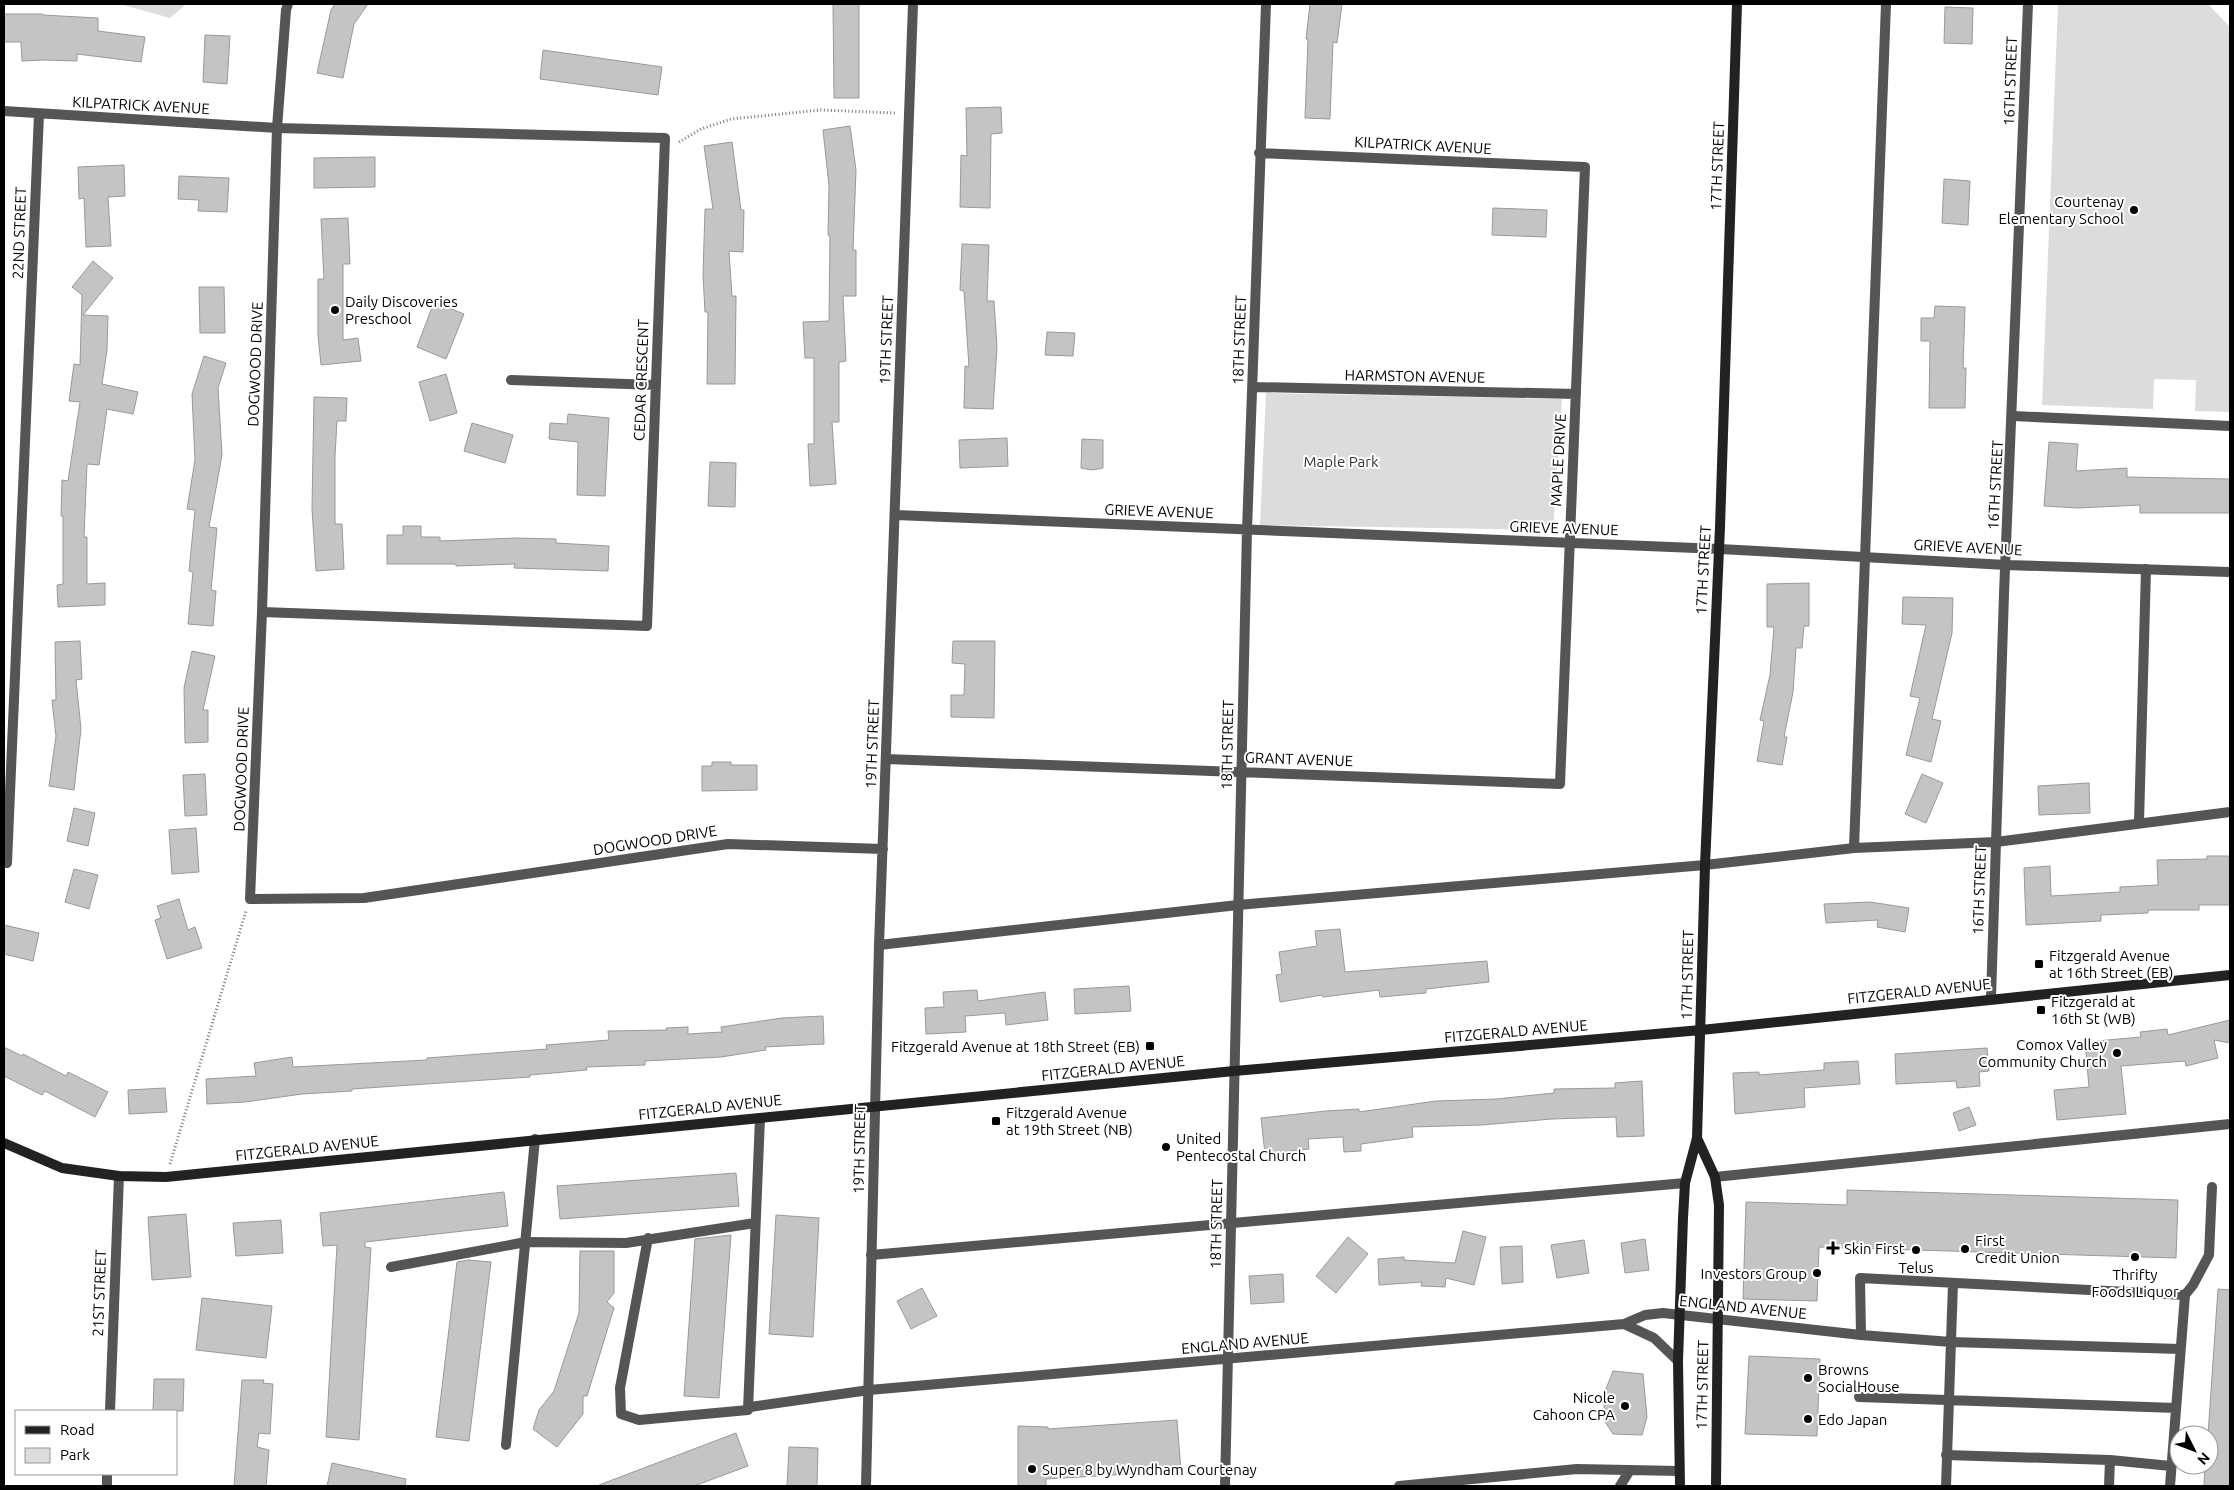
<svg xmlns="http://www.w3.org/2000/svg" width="2234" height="1490" viewBox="0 0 2234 1490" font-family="Ubuntu,sans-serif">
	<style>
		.green { fill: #dcdcdc }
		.building { fill: #c4c4c4; stroke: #999 }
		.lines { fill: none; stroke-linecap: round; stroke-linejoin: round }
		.path { stroke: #777; stroke-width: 3; stroke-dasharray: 1 2.5; stroke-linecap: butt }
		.lane { stroke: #555; stroke-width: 10 }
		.street { stroke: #555; stroke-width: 10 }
		.secondary { stroke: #222; stroke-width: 10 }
		.poi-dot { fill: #000; stroke: #fff; stroke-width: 2 }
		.labels { text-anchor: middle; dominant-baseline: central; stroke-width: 4; stroke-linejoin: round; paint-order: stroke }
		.street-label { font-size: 15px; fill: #000; stroke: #fff }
		.poi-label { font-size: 15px; fill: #000; stroke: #fff; text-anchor: start }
		.park-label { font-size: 15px; fill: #333; stroke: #fff }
	</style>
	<rect width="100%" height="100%" fill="#fff"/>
	<!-- green -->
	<path class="green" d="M 120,4 L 184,4 L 184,6 L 170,18 Z
		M 2058,4 L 2208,4 L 2230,27 L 2230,412 L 2195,411 L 2196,380 L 2154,379 L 2153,409 L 2042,405 Z
		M 1266,393 L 1562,399 L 1553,530 L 1260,525 Z"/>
	<!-- building -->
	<path class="building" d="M 335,4 L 368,4 L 354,24 L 343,78 L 317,73 L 331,10 Z
		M 833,4 L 859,4 L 859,98 L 834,98 Z
		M 1310,4 L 1342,4 L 1337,43 L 1333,42 L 1330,119 L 1305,118 L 1308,39 L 1306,39 Z
		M 1945,7 L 1973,8 L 1972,44 L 1944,43 Z
		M 4,14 L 42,14 L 43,15 L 98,18 L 98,31 L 145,37 L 141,62 L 77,54 L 77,61 L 43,60 L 22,61 L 21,42 L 4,42 Z
		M 205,35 L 230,36 L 227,84 L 203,82 Z
		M 543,50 L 662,67 L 658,95 L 540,79 Z
		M 1001,107 L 1002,133 L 991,134 L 990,208 L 960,207 L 961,155 L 967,156 L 966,108 Z
		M 850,126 L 856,170 L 853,250 L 856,250 L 856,296 L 843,296 L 846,361 L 839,362 L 839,422 L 832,422 L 836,484 L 810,486 L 808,444 L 814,444 L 814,358 L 805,358 L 803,322 L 829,321 L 830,236 L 828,235 L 829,186 L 823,130 Z
		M 732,142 L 741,210 L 744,210 L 743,252 L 729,251 L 732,296 L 736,296 L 735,384 L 707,384 L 708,312 L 705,312 L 703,275 L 705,209 L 713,209 L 704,146 Z
		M 375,157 L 375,187 L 314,188 L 314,158 Z
		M 124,165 L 125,196 L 108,197 L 111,246 L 86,247 L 84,198 L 79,199 L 78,167 Z
		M 179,176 L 229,178 L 227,212 L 198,211 L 199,200 L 178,199 Z
		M 1944,179 L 1970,181 L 1968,225 L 1942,223 Z
		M 1493,208 L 1547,210 L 1546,237 L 1492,235 Z
		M 348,218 L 350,264 L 343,264 L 343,340 L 358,338 L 361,361 L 321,365 L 318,335 L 318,279 L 324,279 L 321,219 Z
		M 962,244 L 989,245 L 987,301 L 994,301 L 997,347 L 993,409 L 964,408 L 965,366 L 969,367 L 964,291 L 960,290 Z
		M 93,261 L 113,278 L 83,315 L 108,316 L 107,350 L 102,384 L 138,392 L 133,414 L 107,409 L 99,465 L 87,464 L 84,537 L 87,537 L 87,584 L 105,583 L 105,605 L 58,607 L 57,585 L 63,584 L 63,516 L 61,516 L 62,480 L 68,481 L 80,402 L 69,401 L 74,364 L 80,365 L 82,295 L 72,287 Z
		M 199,287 L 224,287 L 225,333 L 200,333 Z
		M 434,302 L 464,314 L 446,359 L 417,347 Z
		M 1935,306 L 1965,307 L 1963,368 L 1966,368 L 1965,408 L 1929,408 L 1930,341 L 1921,341 L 1921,318 L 1934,318 Z
		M 1047,332 L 1075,333 L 1073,356 L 1045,355 Z
		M 204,356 L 226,363 L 218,388 L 222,455 L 209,527 L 217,528 L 211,590 L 216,591 L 213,626 L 188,624 L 193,572 L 189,571 L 195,510 L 187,509 L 195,460 L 192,394 Z
		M 446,374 L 457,413 L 430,421 L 419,382 Z
		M 314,397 L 347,398 L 346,421 L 337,421 L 335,456 L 335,524 L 342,524 L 344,569 L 316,571 L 312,509 Z
		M 568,414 L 609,418 L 605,496 L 577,495 L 578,442 L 549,439 L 550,423 L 567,424 Z
		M 472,423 L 513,435 L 505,463 L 464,451 Z
		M 1007,438 L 1008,466 L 960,468 L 959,440 Z
		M 1082,439 L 1103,440 L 1103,468 L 1092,470 L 1081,468 Z
		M 2049,442 L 2078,444 L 2076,471 L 2127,468 L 2127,477 L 2230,479 L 2230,513 L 2140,513 L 2140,505 L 2078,508 L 2044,506 Z
		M 710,462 L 736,463 L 735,507 L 708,506 Z
		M 403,526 L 421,526 L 421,537 L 440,537 L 440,541 L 516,538 L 556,539 L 556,543 L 609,546 L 608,571 L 514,568 L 515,564 L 456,566 L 456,564 L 387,564 L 387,535 L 403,535 Z
		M 1809,583 L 1809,626 L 1804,626 L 1802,648 L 1796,648 L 1793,692 L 1784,737 L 1787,737 L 1782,765 L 1757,761 L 1764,721 L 1760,720 L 1770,675 L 1774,627 L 1767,627 L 1767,584 Z
		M 1903,597 L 1953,598 L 1952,633 L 1932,719 L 1941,721 L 1931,762 L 1906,755 L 1920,698 L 1910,696 L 1926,625 L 1902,624 Z
		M 80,641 L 82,679 L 76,680 L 81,729 L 74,790 L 49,786 L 56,736 L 52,700 L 56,700 L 55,642 Z
		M 953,641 L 995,641 L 994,718 L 951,717 L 951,695 L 964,695 L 965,664 L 952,663 Z
		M 192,651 L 215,656 L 203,710 L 208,710 L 208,742 L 185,743 L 184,688 Z
		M 712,762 L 731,762 L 731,765 L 757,765 L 757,790 L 702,791 L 702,766 L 712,766 Z
		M 205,774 L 207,815 L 185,816 L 183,775 Z
		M 1922,774 L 1943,783 L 1926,823 L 1905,814 Z
		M 2089,783 L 2090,813 L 2039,815 L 2038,786 Z
		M 74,808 L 95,813 L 88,846 L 67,841 Z
		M 196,828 L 199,872 L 172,874 L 169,830 Z
		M 2207,856 L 2230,856 L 2230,905 L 2199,905 L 2199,910 L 2148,910 L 2148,913 L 2101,915 L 2101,921 L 2026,925 L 2024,868 L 2050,866 L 2051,896 L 2120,892 L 2120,887 L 2158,885 L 2157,860 L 2207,859 Z
		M 74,869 L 98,875 L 89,909 L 65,902 Z
		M 179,899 L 188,930 L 195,927 L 202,948 L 167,959 L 155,920 L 161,918 L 157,906 Z
		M 1870,902 L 1909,908 L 1905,932 L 1877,927 L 1878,920 L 1826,923 L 1824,904 Z
		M 4,925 L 39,933 L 33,961 L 4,954 Z
		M 1340,929 L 1345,972 L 1487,961 L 1489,982 L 1426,989 L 1426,993 L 1380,997 L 1379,990 L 1323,997 L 1322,995 L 1280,1002 L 1276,975 L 1282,974 L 1279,952 L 1317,946 L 1315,931 Z
		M 1129,986 L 1131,1011 L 1075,1014 L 1074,989 Z
		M 977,990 L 978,1001 L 1045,992 L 1048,1020 L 1006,1025 L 1005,1013 L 965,1016 L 966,1032 L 926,1034 L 925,1008 L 944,1007 L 943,992 Z
		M 823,1016 L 824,1044 L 765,1047 L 766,1050 L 721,1057 L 645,1061 L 645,1065 L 586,1067 L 587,1070 L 530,1075 L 530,1077 L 352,1089 L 352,1091 L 302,1094 L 245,1102 L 207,1104 L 206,1079 L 256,1076 L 254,1063 L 292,1057 L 293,1067 L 427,1060 L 427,1058 L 547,1049 L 546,1045 L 609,1040 L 608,1031 L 667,1030 L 666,1028 L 688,1027 L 688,1034 L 722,1032 L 721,1027 L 782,1018 Z
		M 2230,1020 L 2230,1043 L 2214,1040 L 2218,1058 L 2186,1066 L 2185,1061 L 2121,1066 L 2126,1114 L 2057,1120 L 2054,1090 L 2089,1087 L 2085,1042 L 2141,1037 L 2140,1032 L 2167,1029 L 2168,1035 Z
		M 4,1047 L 22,1056 L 23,1054 L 66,1076 L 68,1072 L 108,1092 L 95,1117 L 45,1091 L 42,1095 L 4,1076 Z
		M 1987,1048 L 1989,1071 L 1979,1072 L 1980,1086 L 1957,1088 L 1956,1081 L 1896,1084 L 1895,1054 Z
		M 1858,1061 L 1860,1084 L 1804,1088 L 1805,1107 L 1735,1114 L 1733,1073 L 1759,1072 L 1759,1075 L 1824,1070 L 1824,1063 Z
		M 1642,1081 L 1644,1136 L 1617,1137 L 1616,1117 L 1552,1119 L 1482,1125 L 1412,1127 L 1413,1137 L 1361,1144 L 1361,1151 L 1344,1152 L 1343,1137 L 1308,1139 L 1309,1149 L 1265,1154 L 1261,1118 L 1326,1111 L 1359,1109 L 1359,1112 L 1436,1101 L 1496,1099 L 1554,1093 L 1554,1089 L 1615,1088 L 1615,1083 Z
		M 165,1088 L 167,1112 L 129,1114 L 128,1090 Z
		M 1969,1107 L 1976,1125 L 1959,1131 L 1953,1113 Z
		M 736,1173 L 739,1206 L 560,1219 L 557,1186 Z
		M 1847,1190 L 2178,1200 L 2176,1258 L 1819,1247 L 1817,1301 L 1743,1299 L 1746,1202 L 1847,1205 Z
		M 504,1192 L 508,1226 L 365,1242 L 365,1247 L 371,1248 L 359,1440 L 326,1437 L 337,1245 L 323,1246 L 320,1213 Z
		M 186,1214 L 191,1277 L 152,1280 L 148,1217 Z
		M 776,1215 L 819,1218 L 813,1337 L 769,1334 Z
		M 281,1220 L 283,1253 L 236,1256 L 233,1223 Z
		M 1463,1231 L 1486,1237 L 1474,1285 L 1446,1278 L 1445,1287 L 1421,1286 L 1422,1282 L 1379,1285 L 1378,1259 L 1404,1257 L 1404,1260 L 1455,1263 Z
		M 731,1235 L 719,1398 L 684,1396 L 695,1239 Z
		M 1348,1237 L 1368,1254 L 1336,1293 L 1316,1276 Z
		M 1645,1239 L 1649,1270 L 1625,1273 L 1621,1243 Z
		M 1584,1240 L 1589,1273 L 1557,1278 L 1551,1245 Z
		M 1522,1246 L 1523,1282 L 1502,1284 L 1500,1247 Z
		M 580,1251 L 614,1251 L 614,1293 L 607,1302 L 614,1308 L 587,1396 L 583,1396 L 583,1414 L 557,1447 L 533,1429 L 539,1410 L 554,1391 L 579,1313 Z
		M 468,1260 L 491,1262 L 469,1441 L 436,1437 L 457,1262 Z
		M 1283,1274 L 1284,1302 L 1251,1304 L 1249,1276 Z
		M 922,1288 L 937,1316 L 911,1329 L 897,1301 Z
		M 2218,1289 L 2230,1290 L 2230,1486 L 2204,1486 L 2205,1465 L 2209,1465 L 2208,1435 Z
		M 202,1298 L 272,1306 L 266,1358 L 196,1350 Z
		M 1749,1356 L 1820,1359 L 1817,1436 L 1745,1434 Z
		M 1613,1371 L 1643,1374 L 1647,1417 L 1642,1435 L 1613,1434 L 1604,1420 L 1604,1394 Z
		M 154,1379 L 184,1379 L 183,1411 L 153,1411 Z
		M 242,1380 L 264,1380 L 263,1383 L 273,1384 L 270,1434 L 259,1433 L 257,1447 L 269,1450 L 266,1486 L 234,1486 Z
		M 1177,1420 L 1181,1471 L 1046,1479 L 1046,1486 L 1018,1486 L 1018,1426 L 1048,1427 L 1048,1429 Z
		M 736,1433 L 748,1466 L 694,1486 L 599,1486 L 599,1485 Z
		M 789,1447 L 818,1448 L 817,1486 L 787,1486 Z
		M 332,1463 L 406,1479 L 405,1486 L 327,1486 Z"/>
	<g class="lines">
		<!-- path -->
		<path class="path" d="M 679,142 L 701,129 L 731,119 L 821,110 L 895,113
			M 170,1164 L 246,911
			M 2229,1257 L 2230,1257"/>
		<!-- lane -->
		<path class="lane" d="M 2013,416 L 2230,426
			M 2139,822 L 2146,569
			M 1854,848 L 1886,4
			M 879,945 L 1238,905 L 1705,865 L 1854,848 L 1996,842 L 2230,812
			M 1715,1177 L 2230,1124
			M 871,1255 L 1685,1183
			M 2185,1295 L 2193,1285 L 2209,1255 L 2212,1187
			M 1859,1397 L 2176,1408
			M 506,1445 L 535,1139
			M 1946,1455 L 2110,1460 L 2171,1466
			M 1399,1486 L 1577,1469 L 1679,1471
			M 1620,1486 L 1630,1470
			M 1946,1486 L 1953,1283
			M 2109,1486 L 2110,1460
			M 2170,1486 L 2185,1295 L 1860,1278 L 1861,1335 L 1951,1342 L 2180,1349"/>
		<!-- street -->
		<path class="street" d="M 288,4 L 286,10 L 277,128 L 262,612 L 250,899 L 364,898 L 728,844 L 883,849
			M 4,111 L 277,128 L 665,138 L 647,626 L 262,612
			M 511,380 L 656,385
			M 1253,387 L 1576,394
			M 896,515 L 1720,549 L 2006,565 L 2230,572
			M 886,759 L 1560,784 L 1585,167 L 1259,153
			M 4,861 L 7,863 L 39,114
			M 1991,998 L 2004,594 L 2028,4
			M 648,1238 L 620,1388 L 621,1414 L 639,1420 L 748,1410 L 750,1407 L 869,1390 L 1624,1324 L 1645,1315 L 1663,1313 L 1861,1335
			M 391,1267 L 526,1242 L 626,1243 L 755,1223
			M 1624,1324 L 1654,1338 L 1678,1361
			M 748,1410 L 760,1118
			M 110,1411 L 119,1176
			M 107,1486 L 107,1474
			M 866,1486 L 879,945 L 913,4
			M 1225,1486 L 1247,530 L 1266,4"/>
		<!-- secondary -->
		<path class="secondary" d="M 1697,1138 L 1715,1177 L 1719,1205 L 1716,1486
			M 4,1143 L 62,1168 L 119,1176 L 166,1177 L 1234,1071 L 1701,1030 L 2230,975
			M 1680,1486 L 1678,1361 L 1683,1218 L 1685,1183 L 1697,1138 L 1705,865 L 1720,527 L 1737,4"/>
	</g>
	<!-- markers -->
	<g class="poi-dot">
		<circle cx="2134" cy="210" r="5"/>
		<circle cx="335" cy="310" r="5"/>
		<rect x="2034" y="959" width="10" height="10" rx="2.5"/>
		<rect x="2036" y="1005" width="10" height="10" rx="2.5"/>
		<rect x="1145" y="1041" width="10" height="10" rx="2.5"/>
		<circle cx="2117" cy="1053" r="5"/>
		<rect x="991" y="1116" width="10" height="10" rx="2.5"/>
		<circle cx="1166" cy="1147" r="5"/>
		<path d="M1830.5 1240.5h5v5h5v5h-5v5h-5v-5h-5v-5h5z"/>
		<circle cx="1965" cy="1249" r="5"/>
		<circle cx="1916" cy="1250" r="5"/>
		<circle cx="2135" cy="1257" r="5"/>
		<circle cx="1817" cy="1273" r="5"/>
		<circle cx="1808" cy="1378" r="5"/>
		<circle cx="1625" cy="1406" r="5"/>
		<circle cx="1808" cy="1419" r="5"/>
		<circle cx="1032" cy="1469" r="5"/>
	</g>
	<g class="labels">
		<!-- street labels -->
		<g class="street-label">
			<text transform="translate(2010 81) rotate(-88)">16TH STREET</text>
			<text transform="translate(141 105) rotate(3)">KILPATRICK AVENUE</text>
			<text transform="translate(1423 145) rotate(3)">KILPATRICK AVENUE</text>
			<text transform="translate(1717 166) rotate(-88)">17TH STREET</text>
			<text transform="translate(19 233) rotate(-88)">22ND STREET</text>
			<text transform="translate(886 340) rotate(-88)">19TH STREET</text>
			<text transform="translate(1239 340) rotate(-88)">18TH STREET</text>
			<text transform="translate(255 364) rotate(-88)">DOGWOOD DRIVE</text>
			<text transform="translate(1415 376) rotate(1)">HARMSTON AVENUE</text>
			<text transform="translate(641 380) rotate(-88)">CEDAR CRESCENT</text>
			<text transform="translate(1558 460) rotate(-87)">MAPLE DRIVE</text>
			<text transform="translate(1995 485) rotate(-87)">16TH STREET</text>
			<text transform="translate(1159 511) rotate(2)">GRIEVE AVENUE</text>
			<text transform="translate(1564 528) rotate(2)">GRIEVE AVENUE</text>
			<text transform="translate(1968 547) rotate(3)">GRIEVE AVENUE</text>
			<text transform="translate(1703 570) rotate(-87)">17TH STREET</text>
			<text transform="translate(872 744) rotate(-88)">19TH STREET</text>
			<text transform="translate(1227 745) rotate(-89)">18TH STREET</text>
			<text transform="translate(1299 759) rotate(2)">GRANT AVENUE</text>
			<text transform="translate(241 769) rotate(-88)">DOGWOOD DRIVE</text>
			<text transform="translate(655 840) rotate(-9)">DOGWOOD DRIVE</text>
			<text transform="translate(1979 890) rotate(-88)">16TH STREET</text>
			<text transform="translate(1687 975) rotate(-89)">17TH STREET</text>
			<text transform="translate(1919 991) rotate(-6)">FITZGERALD AVENUE</text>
			<text transform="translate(1516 1031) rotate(-5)">FITZGERALD AVENUE</text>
			<text transform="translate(1113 1068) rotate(-6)">FITZGERALD AVENUE</text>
			<text transform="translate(710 1107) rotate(-6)">FITZGERALD AVENUE</text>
			<text transform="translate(307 1148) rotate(-6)">FITZGERALD AVENUE</text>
			<text transform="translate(859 1149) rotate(-89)">19TH STREET</text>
			<text transform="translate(1216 1224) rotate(-89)">18TH STREET</text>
			<text transform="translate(99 1293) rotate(-88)">21ST STREET</text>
			<text transform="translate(1743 1307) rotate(6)">ENGLAND AVENUE</text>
			<text transform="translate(1245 1343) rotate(-5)">ENGLAND AVENUE</text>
			<text transform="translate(1702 1385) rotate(-89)">17TH STREET</text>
		</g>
		<!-- poi labels -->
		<g class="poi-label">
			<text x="2124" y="201" text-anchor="end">Courtenay<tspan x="2124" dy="17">Elementary School</tspan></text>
			<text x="345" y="301">Daily Discoveries<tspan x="345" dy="17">Preschool</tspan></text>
			<text x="2049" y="955">Fitzgerald Avenue<tspan x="2049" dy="17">at 16th Street (EB)</tspan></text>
			<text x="2051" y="1001">Fitzgerald at<tspan x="2051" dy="17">16th St (WB)</tspan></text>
			<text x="2107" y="1044" text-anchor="end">Comox Valley<tspan x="2107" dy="17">Community Church</tspan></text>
			<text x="1140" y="1046" text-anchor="end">Fitzgerald Avenue at 18th Street (EB)</text>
			<text x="1006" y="1112">Fitzgerald Avenue<tspan x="1006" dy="17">at 19th Street (NB)</tspan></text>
			<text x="1176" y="1138">United<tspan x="1176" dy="17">Pentecostal Church</tspan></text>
			<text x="1975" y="1240">First<tspan x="1975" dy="17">Credit Union</tspan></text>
			<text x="1844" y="1248">Skin First</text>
			<text x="1916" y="1267" text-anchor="middle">Telus</text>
			<text x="1807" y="1273" text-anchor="end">Investors Group</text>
			<text x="2135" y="1274" text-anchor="middle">Thrifty<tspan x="2135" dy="17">Foods Liquor</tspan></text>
			<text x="1818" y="1369">Browns<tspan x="1818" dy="17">SocialHouse</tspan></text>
			<text x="1615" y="1397" text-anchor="end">Nicole<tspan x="1615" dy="17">Cahoon CPA</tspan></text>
			<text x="1818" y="1419">Edo Japan</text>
			<text x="1042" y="1469">Super 8 by Wyndham Courtenay</text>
		</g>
		<!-- park labels -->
		<g class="park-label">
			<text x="1341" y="461">Maple Park</text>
		</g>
	</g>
	<!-- border -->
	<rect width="2234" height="1490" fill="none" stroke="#000000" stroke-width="10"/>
	<!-- legend -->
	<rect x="15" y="1410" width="162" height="65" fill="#ffffff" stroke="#999999"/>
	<rect x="25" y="1426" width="25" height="8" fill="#222222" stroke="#999999"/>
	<text x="60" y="1435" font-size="15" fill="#000000">Road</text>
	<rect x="25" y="1448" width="25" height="15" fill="#dcdcdc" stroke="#999999"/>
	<text x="60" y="1460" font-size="15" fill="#000000">Park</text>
	<!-- north arrow -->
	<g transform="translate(2194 1450) rotate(132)"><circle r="24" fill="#ffffff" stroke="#999999"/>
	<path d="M0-4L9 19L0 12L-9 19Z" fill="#000000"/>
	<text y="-8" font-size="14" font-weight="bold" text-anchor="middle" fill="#000000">N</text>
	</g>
</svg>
